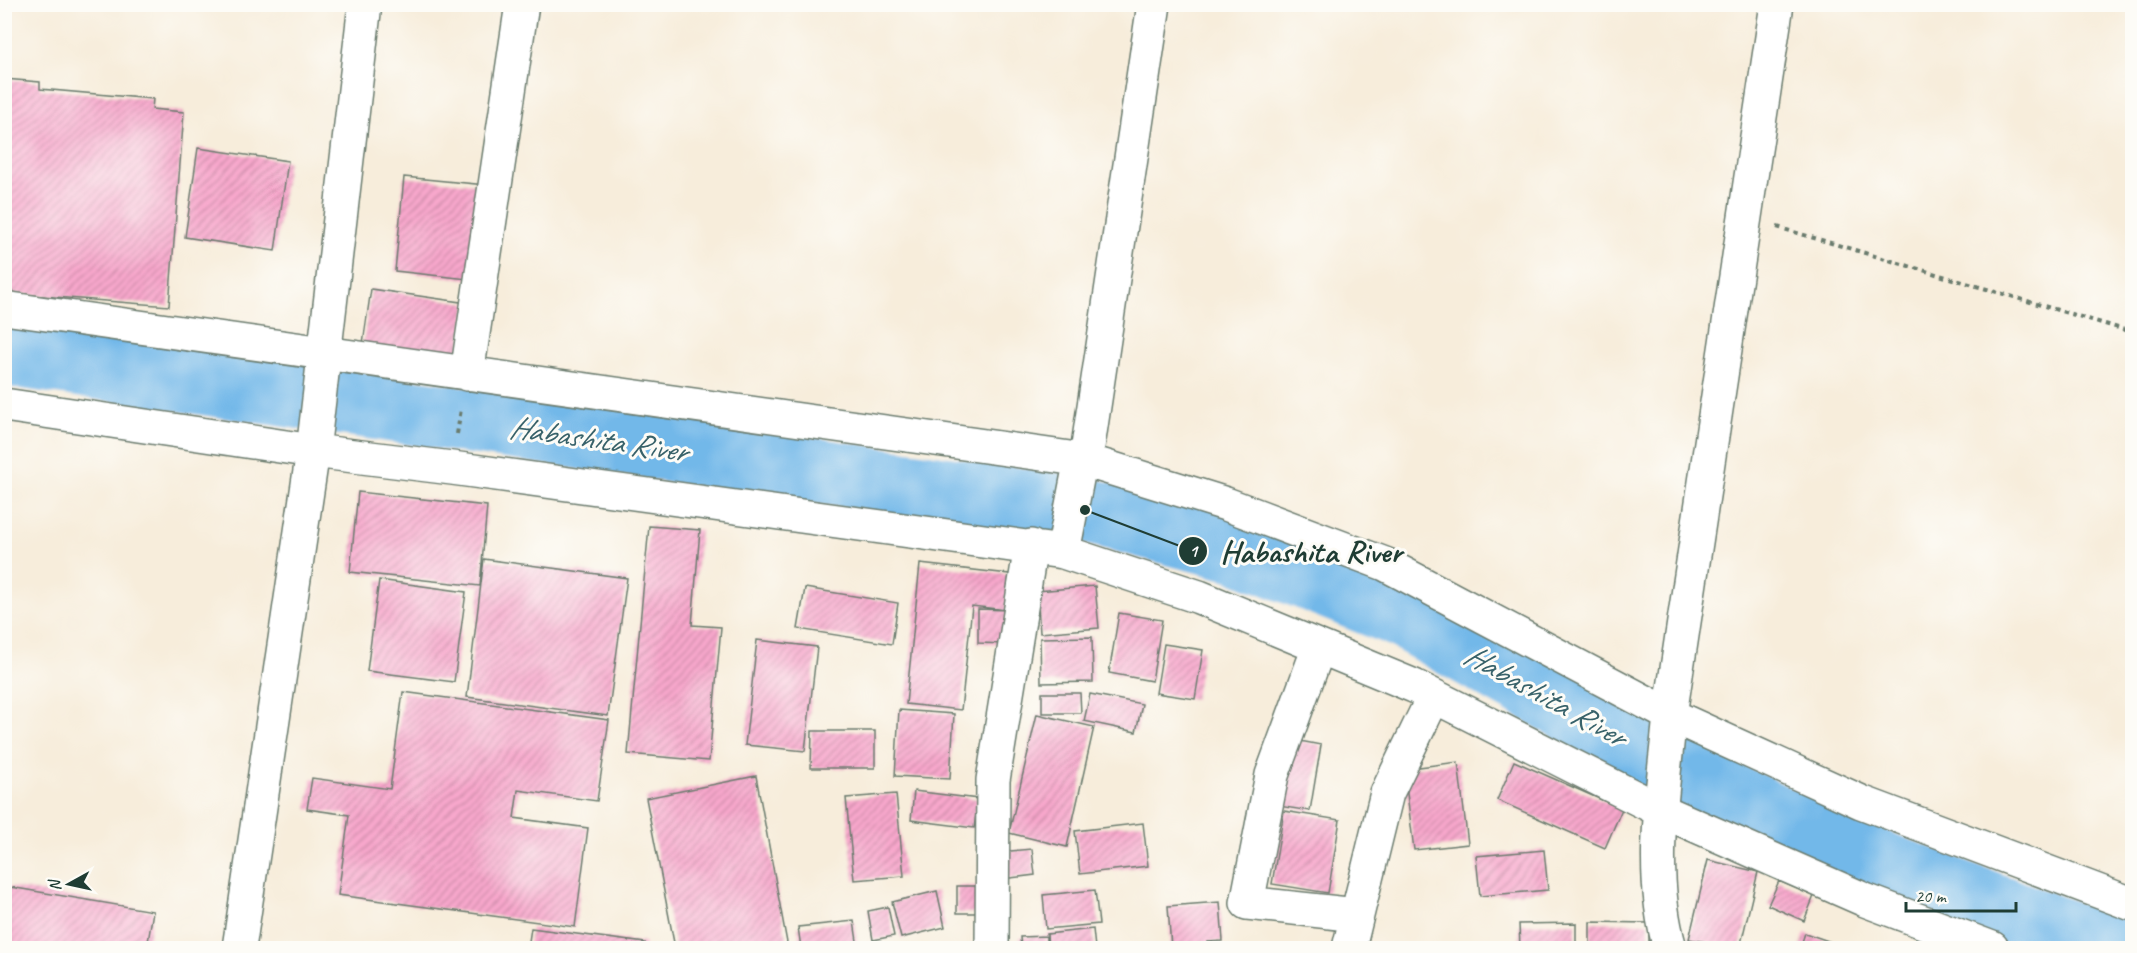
<svg xmlns="http://www.w3.org/2000/svg" width="2137" height="953" viewBox="0 0 2137 953" font-family="Caveat,sans-serif">
	<style>
		.lines { fill: none; stroke-linecap: round; stroke-linejoin: round }
		.river { stroke: #72b8e9; stroke-width: 66 }
		.building { fill: url(#building-hatch) }
		.minor-casing { stroke: #6b7b6e; stroke-width: 36 }
		.tertiary-casing { stroke: #6b7b6e; stroke-width: 36 }
		.path { stroke: #6b7b6e; stroke-width: 4; stroke-dasharray: 4.5 4.5; stroke-linecap: butt }
		.minor { stroke: #fff; stroke-width: 33 }
		.tertiary { stroke: #fff; stroke-width: 33 }
		.labels { text-anchor: middle; dominant-baseline: central; stroke-width: 6; stroke-linejoin: round; paint-order: stroke }
		.water-label { font-size: 32px; font-style: italic; fill: #38626a; stroke: #fdfcf7 }
		.leader { fill: none; stroke: #1f3d34; stroke-width: 2 }
		.callout-dot { fill: #1f3d34; stroke: #fdfcf7; stroke-width: 2 }
		.mark-label { font-size: 18px; text-anchor: middle; font-weight: bold; fill: #fff }
		.callout-label { font-size: 32px; text-anchor: middle; font-weight: bold; fill: #1f3d34; stroke: #fdfcf7; stroke-width: 6; stroke-linejoin: round; paint-order: stroke }
	</style>
	<defs>
		<pattern id="building-hatch" width="6" height="6" patternUnits="userSpaceOnUse" patternTransform="scale(1.5)"><rect width="6" height="6" fill="#f8a7cc"/><path d="M-1 1l2-2M0 6l6-6M5 7l2-2" fill="none" stroke="#c889a6"/></pattern>
	</defs>
	<rect width="100%" height="100%" fill="#fdfcf7"/>
	<filter id="ink" filterUnits="userSpaceOnUse"><feTurbulence type="fractalNoise" baseFrequency=".0167" numOctaves="2"/><feDisplacementMap in="SourceGraphic" scale="12" xChannelSelector="R" yChannelSelector="G"/><feConvolveMatrix kernelMatrix="1 2 1 2 8 2 1 2 1" color-interpolation-filters="sRGB"/></filter>
	<filter id="wash" filterUnits="userSpaceOnUse"><feTurbulence type="fractalNoise" baseFrequency=".008" numOctaves="4" result="noise"/><feDisplacementMap in="SourceGraphic" scale="24" xChannelSelector="R" yChannelSelector="G"/><feGaussianBlur stdDeviation="1.35" result="paint"/><feColorMatrix in="noise" values="0 0 0 0 0 0 0 0 0 0 0 0 0 0 0 0 0 1.4 0 .05"/><feComposite in="paint" operator="in"/></filter>
	<g filter="url(#wash)">
		<rect width="100%" height="100%" fill="#f7eddb"/>
		<g class="lines">
			<!-- river -->
			<path class="river" d="M 4,353 L 1085,510 L 1236,549 L 1401,615 L 1680,771 L 1780,819 L 1884,865 L 2107,948"/>
		</g>
		<g id="blocks">
			<!-- building -->
			<path class="building" d="M 4,79 L 40,82 L 40,89 L 153,99 L 152,109 L 184,112 L 169,306 L 4,293 Z
				M 198,148 L 288,161 L 275,251 L 185,237 Z
				M 404,177 L 486,185 L 477,280 L 395,271 Z
				M 371,289 L 467,303 L 458,363 L 362,350 Z
				M 358,492 L 487,506 L 480,586 L 350,572 Z
				M 649,526 L 700,530 L 692,625 L 721,627 L 709,761 L 628,754 Z
				M 484,559 L 627,578 L 608,716 L 467,697 Z
				M 920,564 L 1009,574 L 1006,610 L 972,606 L 961,710 L 906,704 Z
				M 379,580 L 466,592 L 454,682 L 367,671 Z
				M 1095,586 L 1099,628 L 1040,633 L 1037,591 Z
				M 805,588 L 898,603 L 892,644 L 798,629 Z
				M 978,609 L 1009,610 L 1007,644 L 978,643 Z
				M 1119,613 L 1162,620 L 1152,681 L 1109,673 Z
				M 1092,637 L 1093,682 L 1041,683 L 1040,638 Z
				M 757,640 L 817,647 L 805,751 L 745,745 Z
				M 1164,644 L 1203,650 L 1195,699 L 1156,693 Z
				M 403,692 L 609,720 L 597,801 L 518,790 L 514,818 L 588,828 L 575,927 L 338,895 L 349,815 L 307,809 L 312,778 L 390,789 Z
				M 1042,693 L 1080,693 L 1081,713 L 1042,713 Z
				M 1090,694 L 1142,704 L 1136,732 L 1084,721 Z
				M 899,710 L 954,714 L 950,779 L 895,776 Z
				M 1037,714 L 1094,727 L 1067,847 L 1009,833 Z
				M 812,731 L 875,731 L 875,768 L 811,768 Z
				M 1290,739 L 1321,745 L 1310,811 L 1278,806 Z
				M 1514,761 L 1622,809 L 1605,848 L 1497,800 Z
				M 1458,762 L 1468,844 L 1414,850 L 1404,769 Z
				M 756,776 L 788,948 L 675,948 L 646,798 Z
				M 914,791 L 978,799 L 974,828 L 911,820 Z
				M 896,794 L 904,876 L 854,880 L 846,798 Z
				M 1284,811 L 1340,820 L 1328,893 L 1272,884 Z
				M 1143,823 L 1148,866 L 1080,874 L 1075,831 Z
				M 1032,849 L 1035,875 L 1002,879 L 999,852 Z
				M 1544,850 L 1548,890 L 1480,896 L 1476,856 Z
				M 1708,860 L 1758,872 L 1740,948 L 1689,939 Z
				M 1779,881 L 1814,896 L 1804,921 L 1768,905 Z
				M 4,886 L 153,911 L 147,948 L 4,948 Z
				M 957,886 L 980,886 L 980,913 L 957,913 Z
				M 1095,890 L 1099,924 L 1046,929 L 1043,895 Z
				M 937,891 L 945,927 L 901,938 L 892,902 Z
				M 1220,902 L 1223,941 L 1208,942 L 1209,948 L 1171,948 L 1168,906 Z
				M 888,907 L 894,936 L 873,940 L 868,911 Z
				M 854,921 L 858,948 L 801,948 L 798,927 Z
				M 1590,922 L 1649,923 L 1649,948 L 1590,948 Z
				M 1576,923 L 1576,948 L 1520,948 L 1519,924 Z
				M 531,928 L 645,943 L 644,948 L 528,948 Z
				M 1093,929 L 1095,948 L 1048,948 L 1047,934 Z
				M 1805,933 L 1846,947 L 1845,948 L 1800,948 Z
				M 1046,936 L 1046,948 L 1021,948 L 1020,937 Z"/>
		</g>
	</g>
	<g filter="url(#ink)">
		<use href="#blocks" fill-opacity="0" stroke="#6b7b6e" stroke-width="1.5"/>
		<g class="lines">
			<defs>
				<path id="minor" d="M 4,308 L 1084,460 L 1226,504 L 1385,564 L 1670,715 L 1861,802 L 2132,904
					M 467,374 L 522,4
					M 4,405 L 313,451 L 452,468 L 1063,552 L 1199,597 L 1414,686 L 1660,810 L 1865,900 L 1992,948
					M 1063,552 L 1078,474 L 1087,453 L 1154,4
					M 1319,647 L 1272,775 L 1247,903 L 1357,915
					M 992,948 L 993,780 L 1031,546
					M 1349,948 L 1387,793 L 1433,698
					M 1670,948 C 1648,872 1663,792 1670,715 L 1777,4"/>
				<path id="tertiary" d="M 239,948 L 313,451 L 365,4"/>
			</defs>
			<!-- minor casing -->
			<use href="#minor" class="minor-casing"/>
			<!-- tertiary casing -->
			<use href="#tertiary" class="tertiary-casing"/>
			<!-- path -->
			<path class="path" d="M 1777,227 L 2132,332
				M 457,434 L 461,409"/>
			<!-- minor -->
			<use href="#minor" class="minor"/>
			<!-- tertiary -->
			<use href="#tertiary" class="tertiary"/>
		</g>
	</g>
	<g class="labels">
		<!-- water labels -->
		<g class="water-label">
			<text transform="translate(598 439) rotate(8)">Habashita River</text>
			<text transform="translate(1545 695) rotate(29)">Habashita River</text>
		</g>
	</g>
	<!-- callouts -->
	<path class="leader" d="M1085 510L1193 551"/>
	<g class="callout-dot">
		<circle cx="1085" cy="510" r="6"/>
		<circle cx="1193" cy="551" r="15"/>
	</g>
	<g class="mark-label">
		<text x="1193" y="557">1</text>
	</g>
	<g class="callout-label">
		<text x="1311" y="562">Habashita River</text>
	</g>
	<!-- margin -->
	<rect width="2137" height="953" fill="none" stroke="#fdfcf7" stroke-width="24"/>
	<!-- north arrow -->
	<g transform="translate(69 884) rotate(262)" stroke="#fdfcf7" stroke-width="4.5" paint-order="stroke">
	<path d="M0-4.5L10 22L0 15L-10 22Z" fill="#1f3d34"/>
	<text y="-9" font-size="16" font-weight="bold" text-anchor="middle" fill="#1f3d34">N</text>
	</g>
	<!-- scale -->
	<path d="M1906 902v9h110v-9" fill="none" stroke="#1f3d34" stroke-width="3"/>
	<text x="1915" y="902" font-size="18" fill="#1f3d34" stroke="#fdfcf7" stroke-width="4.5" paint-order="stroke">20 m</text>
</svg>
